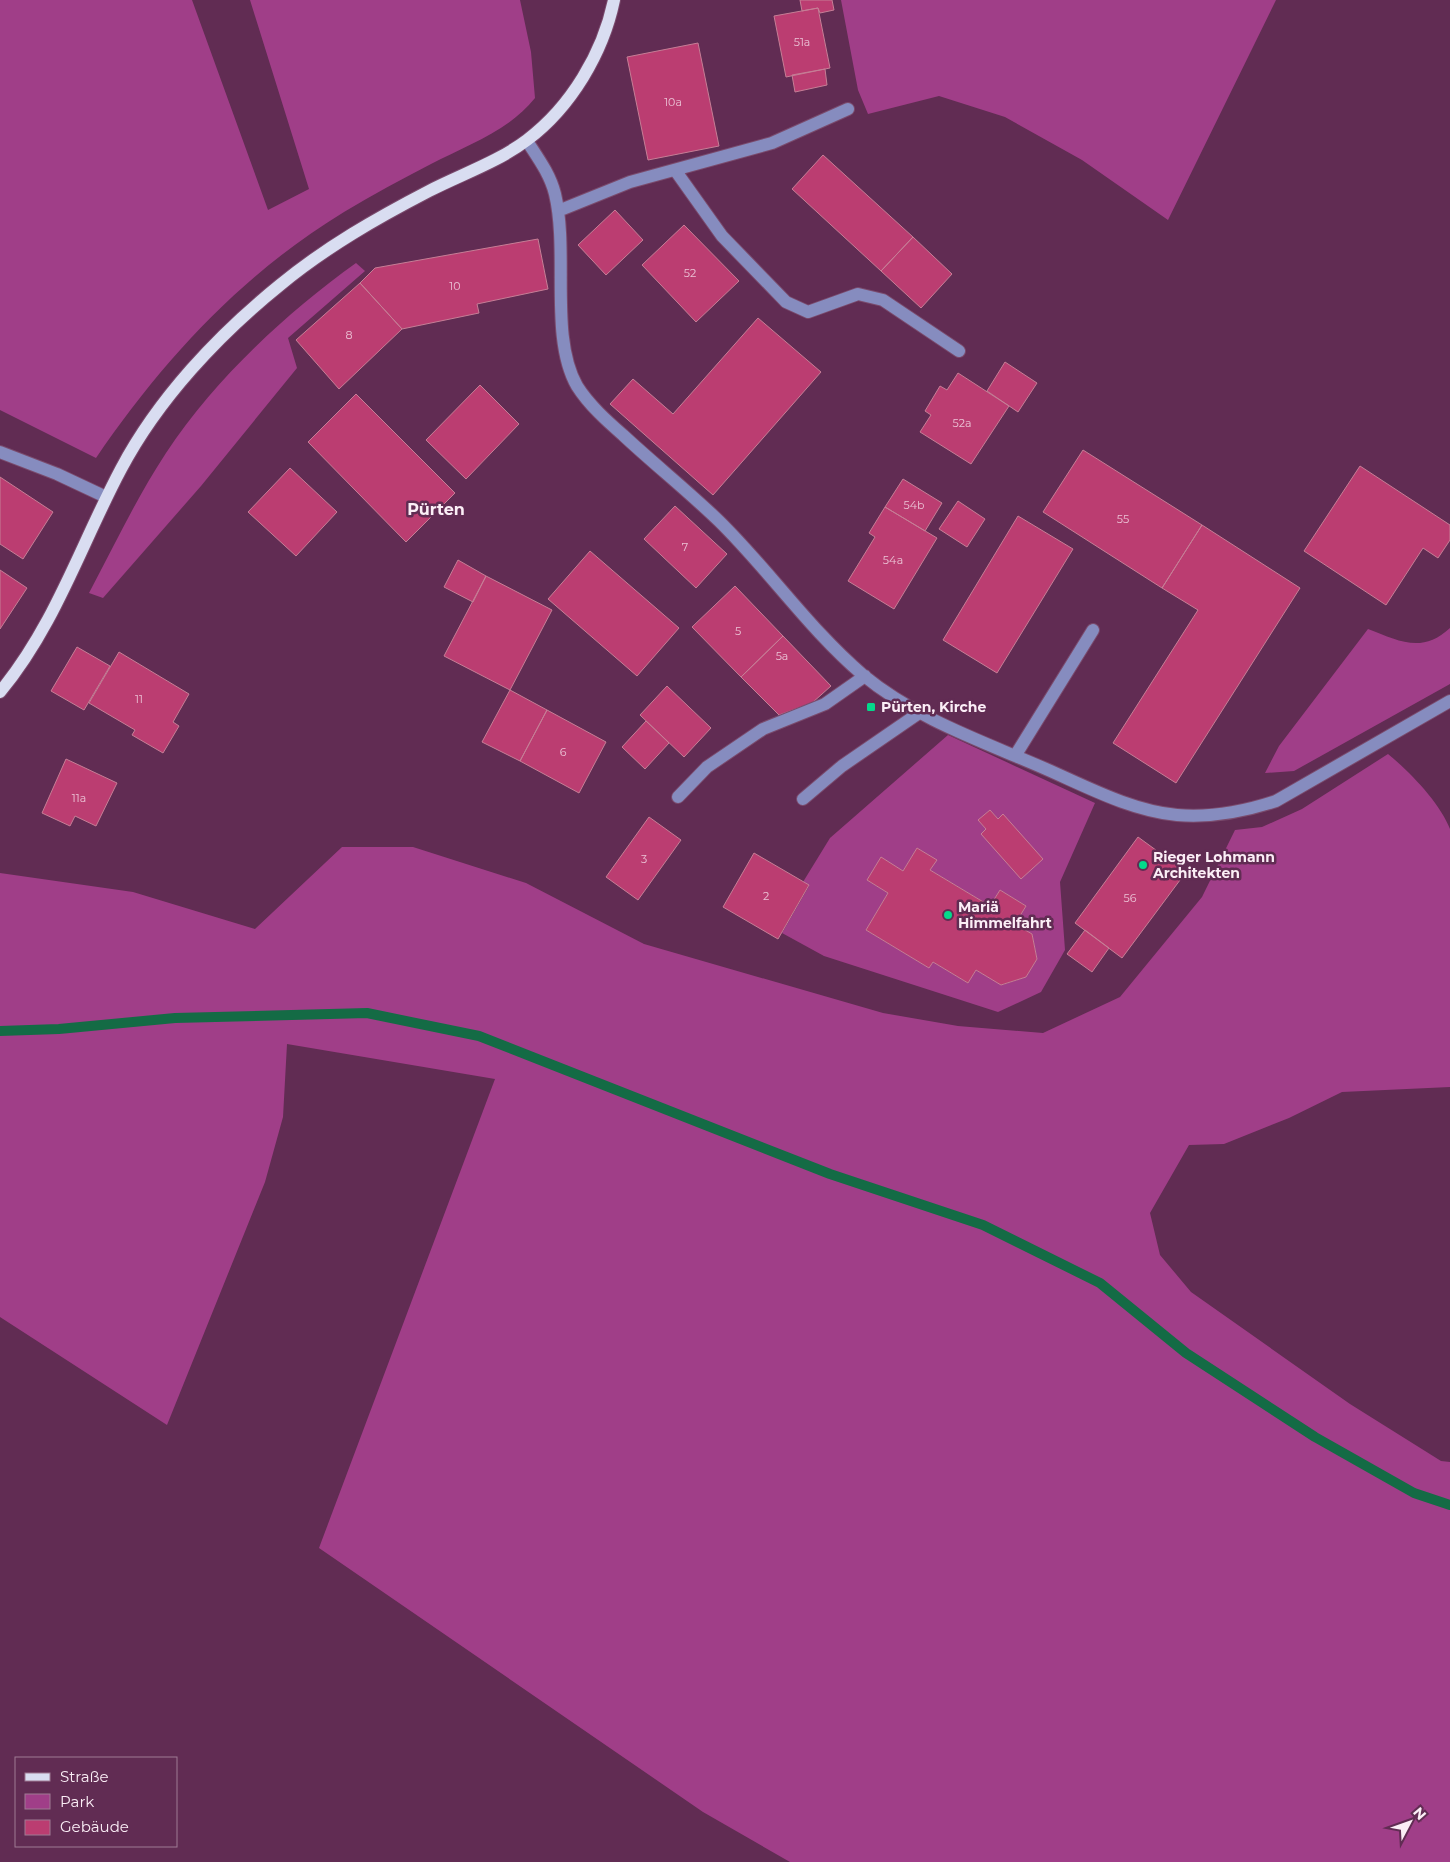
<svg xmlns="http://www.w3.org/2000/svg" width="1450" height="1862" viewBox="0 0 1450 1862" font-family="Montserrat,sans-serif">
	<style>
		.green { fill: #a03e88; fill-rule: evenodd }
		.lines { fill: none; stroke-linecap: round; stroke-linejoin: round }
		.stream { stroke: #146b45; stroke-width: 10 }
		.building { fill: #bb3d71; stroke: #c67e96 }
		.minor-casing { stroke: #7a4b6d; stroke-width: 14 }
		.major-casing { stroke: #7a4b6d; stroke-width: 14 }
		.minor { stroke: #868cbf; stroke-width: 12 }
		.major { stroke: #d9ddf1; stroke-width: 12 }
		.poi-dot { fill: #04d98b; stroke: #612c53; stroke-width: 2 }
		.labels { text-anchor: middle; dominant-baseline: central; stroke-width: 5; stroke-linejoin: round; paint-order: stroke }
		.number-label { font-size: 11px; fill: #ebc2d5 }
		.poi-label { font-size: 14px; font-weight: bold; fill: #fbeef6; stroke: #612c53; text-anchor: start }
		.quarter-label { font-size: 16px; font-weight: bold; fill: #fbeef6; stroke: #612c53 }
	</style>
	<rect width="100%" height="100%" fill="#612c53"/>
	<!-- green -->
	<path class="green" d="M 0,0 L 192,0 L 268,210 L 309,189 L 250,0 L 520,0 L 531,52 L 535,98 C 509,131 467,145 431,164 C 402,179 372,195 344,212 C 242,274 163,360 96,458 L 0,410 Z
		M 841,0 L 1276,0 L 1168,220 L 1082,160 L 1005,117 L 939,96 L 868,114 L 858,90 Z
		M 356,263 L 365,271 L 288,338 L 297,368 L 201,486 L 103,598 L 89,593 C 114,546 137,497 166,453 C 215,379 285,314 356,263 Z
		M 1450,628 L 1450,684 L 1294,771 L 1265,773 L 1279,746 L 1368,629 C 1399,641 1422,654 1450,628 Z
		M 948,735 L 1095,803 L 1060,882 L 1065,950 L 1041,992 L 998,1012 L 824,956 L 782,933 L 809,886 L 803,882 L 830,838 ZM 990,810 L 998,819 L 1003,814 L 986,829 L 979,820 ZM 917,848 L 936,860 L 930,870 L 990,906 L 1000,890 L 1026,906 L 1015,924 L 1032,934 L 1037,959 L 1026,977 L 1002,985 L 976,970 L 968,983 L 933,962 L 929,968 L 866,930 L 888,893 L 867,880 L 881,858 L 903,871 Z
		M 1388,754 C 1410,772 1440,803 1450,829 L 1450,1087 L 1342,1092 L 1289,1118 L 1224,1144 L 1189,1145 L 1150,1213 L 1160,1255 L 1191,1292 L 1350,1404 L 1441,1461 L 1450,1462 L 1450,1862 L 790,1862 L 703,1812 L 319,1548 L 495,1079 L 287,1044 L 283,1117 L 265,1182 L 167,1425 L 0,1317 L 0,873 L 133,892 L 255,929 L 342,847 L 413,847 L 526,883 L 644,944 L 883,1013 L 958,1026 L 1043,1033 L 1120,997 L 1202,897 L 1235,830 L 1262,827 L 1302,809 Z"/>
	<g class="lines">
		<!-- stream -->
		<path class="stream" d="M 0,1031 L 59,1029 L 175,1018 L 367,1013 L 479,1036 L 830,1174 L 983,1225 L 1100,1283 L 1186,1353 L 1315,1437 L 1414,1493 L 1450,1505"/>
	</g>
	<!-- building -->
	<path class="building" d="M 800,0 L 832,0 L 834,10 L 820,13 L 818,8 L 802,11 Z
		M 818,8 L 830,68 L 786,77 L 774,16 Z
		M 698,43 L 719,146 L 648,160 L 627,57 Z
		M 825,69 L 827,85 L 795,92 L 792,75 Z
		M 823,155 L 913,237 L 881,271 L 792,189 Z
		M 615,210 L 643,240 L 606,275 L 578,245 Z
		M 684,225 L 739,281 L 696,322 L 642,265 Z
		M 913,237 L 952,274 L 921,308 L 881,271 Z
		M 538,239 L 548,289 L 477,304 L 479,313 L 402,329 L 360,283 L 375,268 Z
		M 360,283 L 402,329 L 339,389 L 296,340 Z
		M 758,318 L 821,372 L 713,495 L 610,404 L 633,379 L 673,414 Z
		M 1005,362 L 1037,383 L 1018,412 L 987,391 Z
		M 958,373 L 1009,406 L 971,464 L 920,432 L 931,415 L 925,411 L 940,386 L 947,390 Z
		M 480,385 L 519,424 L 466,479 L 426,440 Z
		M 356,394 L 455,493 L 406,542 L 308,442 Z
		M 1083,450 L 1202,525 L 1162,588 L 1043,512 Z
		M 1360,466 L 1450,525 L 1450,540 L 1438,558 L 1423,548 L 1386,605 L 1304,551 Z
		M 290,468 L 337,512 L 296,556 L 248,512 Z
		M 0,477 L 53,512 L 23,559 L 0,544 Z
		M 903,479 L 942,503 L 925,531 L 885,507 Z
		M 958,501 L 985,519 L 967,547 L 939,529 Z
		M 675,506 L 727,554 L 696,588 L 644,539 Z
		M 885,507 L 937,538 L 894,609 L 848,581 L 875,537 L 869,533 Z
		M 1018,516 L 1073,549 L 997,673 L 943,640 Z
		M 1202,525 L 1300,588 L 1176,783 L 1113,743 L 1198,610 L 1162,588 Z
		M 590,551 L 679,628 L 637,676 L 548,599 Z
		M 458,560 L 486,576 L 473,602 L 444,587 Z
		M 0,570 L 27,588 L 0,629 Z
		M 486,576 L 552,610 L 510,690 L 444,656 Z
		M 735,586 L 783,636 L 741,677 L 692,627 Z
		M 783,636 L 831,686 L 812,703 L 779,715 L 741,677 Z
		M 77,647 L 110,666 L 84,710 L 51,691 Z
		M 119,652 L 189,694 L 173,722 L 179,726 L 163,753 L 132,735 L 135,730 L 89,703 Z
		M 667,686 L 711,728 L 684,757 L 640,715 Z
		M 510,690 L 547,710 L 520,761 L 482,742 Z
		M 547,710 L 606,742 L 579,793 L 520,761 Z
		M 646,721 L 669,743 L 645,769 L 622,747 Z
		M 66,759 L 117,783 L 96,826 L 75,816 L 70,826 L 42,813 Z
		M 990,810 L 998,819 L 1003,814 L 1043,859 L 1021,879 L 981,834 L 986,829 L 978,820 Z
		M 649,817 L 681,840 L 638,900 L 606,877 Z
		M 1138,837 L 1186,872 L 1122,958 L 1075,923 Z
		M 917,848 L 937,860 L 930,870 L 990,906 L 1000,890 L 1026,906 L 1015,924 L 1032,934 L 1037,959 L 1026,977 L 1001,985 L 976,970 L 968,983 L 933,962 L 929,968 L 866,930 L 888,893 L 867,880 L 881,857 L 903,871 Z
		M 754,853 L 809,885 L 778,939 L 723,907 Z
		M 1085,930 L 1109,948 L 1092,972 L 1067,954 Z"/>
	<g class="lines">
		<defs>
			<path id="minor" d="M 527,141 C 538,158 550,174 555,194 C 569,253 549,337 577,386 C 589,405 607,421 623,435 C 654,464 688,491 719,521 C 769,570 809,629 863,675 C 916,719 984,742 1046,769 C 1087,787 1132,811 1177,815 C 1212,818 1243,812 1276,801 L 1450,701
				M 675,170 L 722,236 L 786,302 L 808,312 L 858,294 L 883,300 L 959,351
				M 558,211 L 630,182 L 772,143 L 848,109
				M 0,452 L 57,474 L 106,497
				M 1015,756 L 1093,630
				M 678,797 L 707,767 L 763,729 L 825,704 L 865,676
				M 803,799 L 842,766 L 919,713"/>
			<path id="major" d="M 0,692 C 55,626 81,544 121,469 C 158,399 218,335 280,285 C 326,247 377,218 429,191 C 462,174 498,162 527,140 C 571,107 603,53 614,0"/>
		</defs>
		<!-- minor casing -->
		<use href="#minor" class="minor-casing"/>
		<!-- major casing -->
		<use href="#major" class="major-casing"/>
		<!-- minor -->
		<use href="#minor" class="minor"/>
		<!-- major -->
		<use href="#major" class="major"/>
	</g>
	<!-- markers -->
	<g class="poi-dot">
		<rect x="866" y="702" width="10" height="10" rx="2.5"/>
		<circle cx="1143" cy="865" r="5"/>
		<circle cx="948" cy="915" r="5"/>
	</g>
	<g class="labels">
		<!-- number labels -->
		<g class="number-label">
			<text x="802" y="42">51a</text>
			<text x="673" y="102">10a</text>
			<text x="690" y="273">52</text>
			<text x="455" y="286">10</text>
			<text x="349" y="335">8</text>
			<text x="962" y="423">52a</text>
			<text x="914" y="505">54b</text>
			<text x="1123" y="519">55</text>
			<text x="685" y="547">7</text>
			<text x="893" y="560">54a</text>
			<text x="738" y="631">5</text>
			<text x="782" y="656">5a</text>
			<text x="139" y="699">11</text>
			<text x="563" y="752">6</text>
			<text x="79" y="798">11a</text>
			<text x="644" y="859">3</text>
			<text x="766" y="896">2</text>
			<text x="1130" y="898">56</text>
		</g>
		<!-- poi labels -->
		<g class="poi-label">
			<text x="881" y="707">Pürten, Kirche</text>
			<text x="1153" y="857">Rieger Lohmann<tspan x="1153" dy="16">Architekten</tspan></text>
			<text x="958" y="907">Mariä<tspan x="958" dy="16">Himmelfahrt</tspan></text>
		</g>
		<!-- quarter labels -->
		<g class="quarter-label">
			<text x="436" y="509">Pürten</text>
		</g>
	</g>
	<!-- legend -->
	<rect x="15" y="1757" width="162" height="90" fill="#612c53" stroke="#9f7a94"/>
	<rect x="25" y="1773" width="25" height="8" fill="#d9ddf1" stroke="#9f7a94"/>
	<text x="60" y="1782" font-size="15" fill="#fbeef6">Straße</text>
	<rect x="25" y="1794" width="25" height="15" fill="#a03e88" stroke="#9f7a94"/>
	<text x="60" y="1807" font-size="15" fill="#fbeef6">Park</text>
	<rect x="25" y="1820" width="25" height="15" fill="#bb3d71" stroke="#9f7a94"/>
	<text x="60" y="1832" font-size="15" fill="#fbeef6">Gebäude</text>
	<!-- north arrow -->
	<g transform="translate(1410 1822) rotate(49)" stroke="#612c53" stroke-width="4" paint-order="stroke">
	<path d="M0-4L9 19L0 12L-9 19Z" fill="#fbeef6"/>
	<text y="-8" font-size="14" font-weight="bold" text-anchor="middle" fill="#fbeef6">N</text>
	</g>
</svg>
